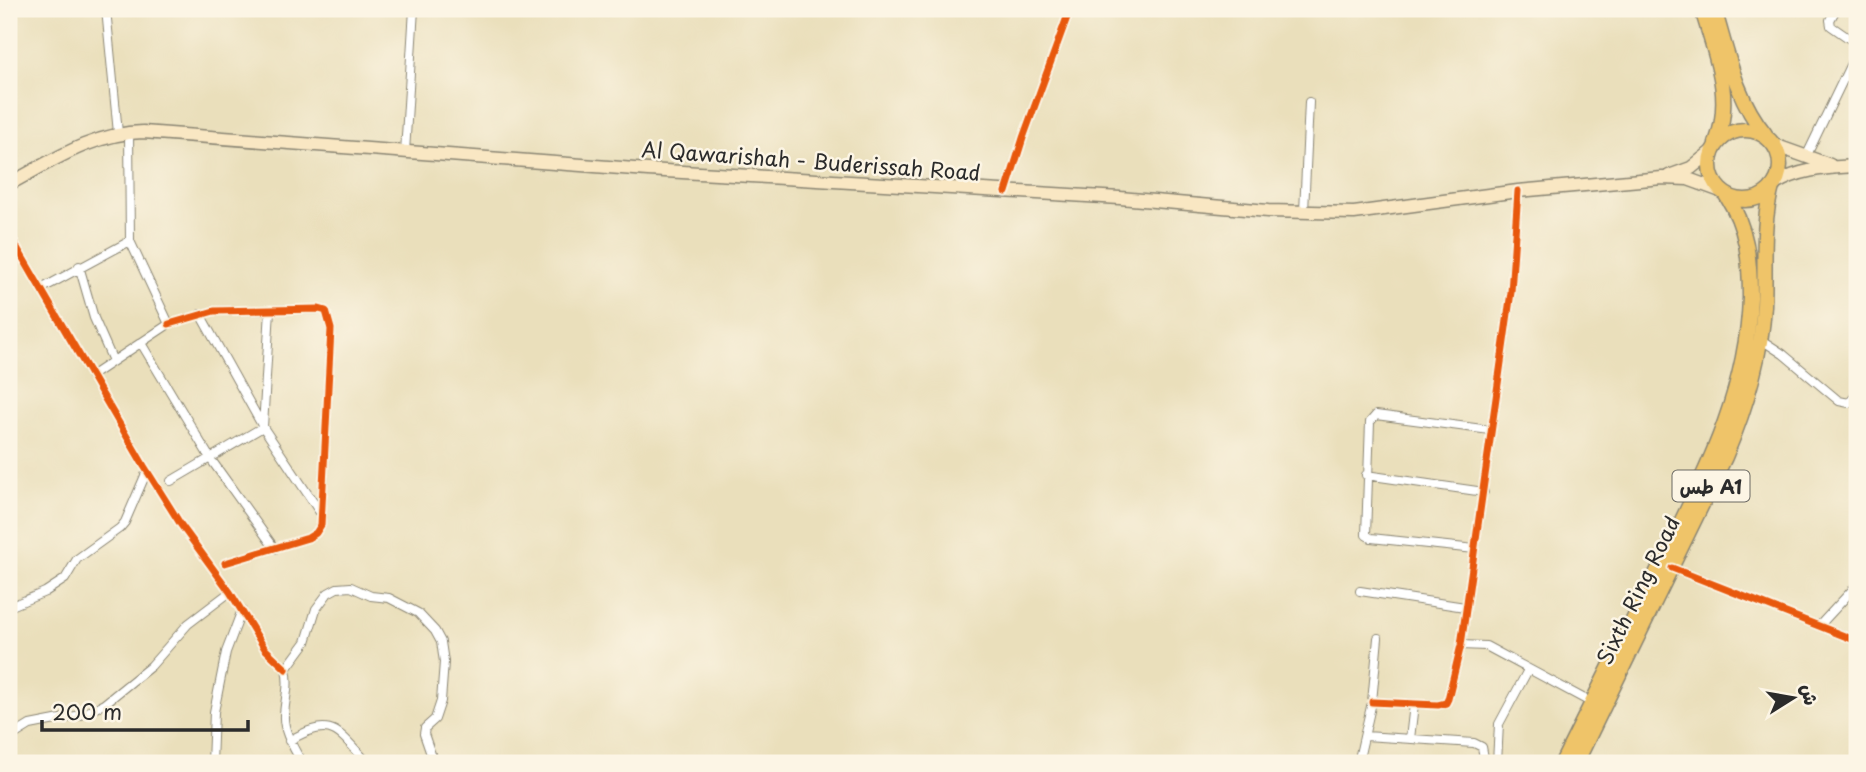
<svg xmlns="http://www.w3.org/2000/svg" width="1866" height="772" viewBox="0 0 1866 772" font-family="'Playpen Sans','Playpen Sans Arabic',sans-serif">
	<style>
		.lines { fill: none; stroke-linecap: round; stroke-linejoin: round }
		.minor-casing { stroke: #8a8573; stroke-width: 10 }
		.secondary-casing { stroke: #8a8573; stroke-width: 15 }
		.trunk-casing { stroke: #8a8573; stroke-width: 17 }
		.minor { stroke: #fff; stroke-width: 8 }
		.secondary { stroke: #f9e7c3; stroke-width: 12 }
		.trunk { stroke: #efc469; stroke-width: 14 }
		.cycleway-casing { stroke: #fcf5e5; stroke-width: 11 }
		.cycleway { stroke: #e8590c; stroke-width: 7 }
		.labels { text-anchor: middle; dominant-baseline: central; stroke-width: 5; stroke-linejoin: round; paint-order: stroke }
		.shield { fill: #fcf5e5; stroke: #6a6863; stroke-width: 2 }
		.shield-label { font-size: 19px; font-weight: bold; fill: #2b2b2b }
		.street-label { font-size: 21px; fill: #2b2b2b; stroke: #fcf5e5 }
	</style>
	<rect width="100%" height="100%" fill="#fcf5e5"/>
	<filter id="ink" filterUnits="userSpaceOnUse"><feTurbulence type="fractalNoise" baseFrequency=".0143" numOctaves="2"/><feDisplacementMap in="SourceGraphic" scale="14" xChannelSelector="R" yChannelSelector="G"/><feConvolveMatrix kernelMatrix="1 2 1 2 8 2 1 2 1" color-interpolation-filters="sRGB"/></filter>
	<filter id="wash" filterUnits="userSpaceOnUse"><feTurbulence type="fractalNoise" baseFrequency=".00686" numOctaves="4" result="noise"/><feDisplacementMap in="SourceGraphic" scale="28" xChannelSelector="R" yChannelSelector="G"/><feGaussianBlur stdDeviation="1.57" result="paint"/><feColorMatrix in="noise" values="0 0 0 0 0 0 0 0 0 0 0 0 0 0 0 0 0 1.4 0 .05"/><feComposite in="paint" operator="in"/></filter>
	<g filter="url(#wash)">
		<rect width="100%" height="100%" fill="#eadfbb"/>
	</g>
	<g filter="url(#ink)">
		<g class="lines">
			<defs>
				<path id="minor" d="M 106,9 L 118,133
					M 1836,9 L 1830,20 L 1831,26 L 1857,44
					M 405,152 L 414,9
					M 1806,157 L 1857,51
					M 1006,192 L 1023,138 L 1070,9
					M 1304,212 L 1309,102
					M 9,234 L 144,466 L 181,525 L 230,592 L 265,649 L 286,669
					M 79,266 L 94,318 L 113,361
					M 41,289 L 130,241
					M 200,314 L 263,427 L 321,514
					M 169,324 L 214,311 L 319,309 L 326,311 L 331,329 L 321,525 L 316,533 L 308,538 L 225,563
					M 1760,339 L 1783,354 L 1839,401 L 1849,403 L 1857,394
					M 141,343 L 210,458 L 275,549
					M 91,376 L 169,324 L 130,241 L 129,132
					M 1366,475 L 1484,492
					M 171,481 L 263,427 L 270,310
					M 1475,549 L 1371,538 L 1366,535 L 1370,422 L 1376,415 L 1490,430
					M 1672,568 L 1857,641
					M 1360,591 L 1465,607
					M 9,607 L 45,592 L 65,579 L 77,559 L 120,528 L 125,522 L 147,471
					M 1819,626 L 1857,585
					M 1461,645 L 1486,646 L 1592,703
					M 1372,702 L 1438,705 L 1446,703 L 1448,699 L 1461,645 L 1511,292 L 1518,191
					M 1365,736 L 1474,743 L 1482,747 L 1485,763
					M 9,738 L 30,725 L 81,715 L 104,704 L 151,666 L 188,624 L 230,592
					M 1410,739 L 1414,704
					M 289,741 C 333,715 337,731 368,763
					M 212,763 L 214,712 L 226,652 L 242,610
					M 302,763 C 294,748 283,732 284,715 C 285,698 290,686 286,669 L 306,642 L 316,609 L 328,593 L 337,588 L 351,587 L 371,596 L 389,598 L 418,613 L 435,631 L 441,642 L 444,662 L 441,701 L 435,719 L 425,728 L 424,734 L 434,763
					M 1358,763 L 1372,702 L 1378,638
					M 1497,763 L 1499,724 L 1528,670"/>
				<path id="secondary" d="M 1774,145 L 1830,165
					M 1669,176 L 1691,168 L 1712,151
					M 9,184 C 52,161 93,133 143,132 L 648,170 L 1120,198 L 1268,211 L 1354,213 L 1518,191 L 1662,178 L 1688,179 L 1721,191
					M 1775,184 C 1801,168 1828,168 1857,166"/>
				<path id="trunk" d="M 1702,9 C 1715,55 1734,96 1716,143
					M 1714,9 C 1727,52 1736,99 1765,134
					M1710 165a35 35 0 1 1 70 0a35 35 0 1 1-70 0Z
					M 1562,763 C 1594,699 1625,636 1657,572 C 1700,482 1747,399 1750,297 C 1750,259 1747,227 1726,195
					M 1576,763 L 1725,457 C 1745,410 1761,357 1764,306 C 1766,266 1761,226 1772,187"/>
			</defs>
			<!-- minor casing -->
			<use href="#minor" class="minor-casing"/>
			<!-- secondary casing -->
			<use href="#secondary" class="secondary-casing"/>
			<!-- trunk casing -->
			<use href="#trunk" class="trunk-casing"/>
			<!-- minor -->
			<use href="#minor" class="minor"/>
			<!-- secondary -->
			<use href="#secondary" class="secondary"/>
			<!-- trunk -->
			<use href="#trunk" class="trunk"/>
			<defs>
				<path id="cycleway" d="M 1006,192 L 1023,138 L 1070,9
					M 9,234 L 144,466 L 181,525 L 230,592 L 265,649 L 286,669
					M 169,324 L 214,311 L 319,309 L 326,311 L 331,329 L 321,525 L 316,533 L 308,538 L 225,563
					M 1672,568 L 1857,641
					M 1372,702 L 1438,705 L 1446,703 L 1448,699 L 1461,645 L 1511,292 L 1518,191"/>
			</defs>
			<!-- cycleway casing -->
			<use href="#cycleway" class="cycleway-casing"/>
			<!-- cycleway -->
			<use href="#cycleway" class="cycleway"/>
		</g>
	</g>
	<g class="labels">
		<!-- shield labels -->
		<rect class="shield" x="1672.5" y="470.5" width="77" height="31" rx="5"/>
		<g class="shield-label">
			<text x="1711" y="486">طس A1</text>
		</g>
		<!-- street labels -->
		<g class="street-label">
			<text transform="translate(811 160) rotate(4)">Al Qawarishah - Buderissah Road</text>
			<text transform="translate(1637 590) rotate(-64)">Sixth Ring Road</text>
		</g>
	</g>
	<!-- margin -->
	<rect width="1866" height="772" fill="none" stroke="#fcf5e5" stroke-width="35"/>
	<!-- north arrow -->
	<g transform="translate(1793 698) rotate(79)" stroke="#fcf5e5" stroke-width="5" paint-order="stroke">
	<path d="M0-5L12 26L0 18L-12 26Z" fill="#2b2b2b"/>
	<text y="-10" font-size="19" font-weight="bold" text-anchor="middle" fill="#2b2b2b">ش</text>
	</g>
	<!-- scale -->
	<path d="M42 720v10h206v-10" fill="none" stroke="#2b2b2b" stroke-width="3.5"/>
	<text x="52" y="720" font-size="21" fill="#2b2b2b" stroke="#fcf5e5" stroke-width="5" paint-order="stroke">200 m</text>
</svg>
